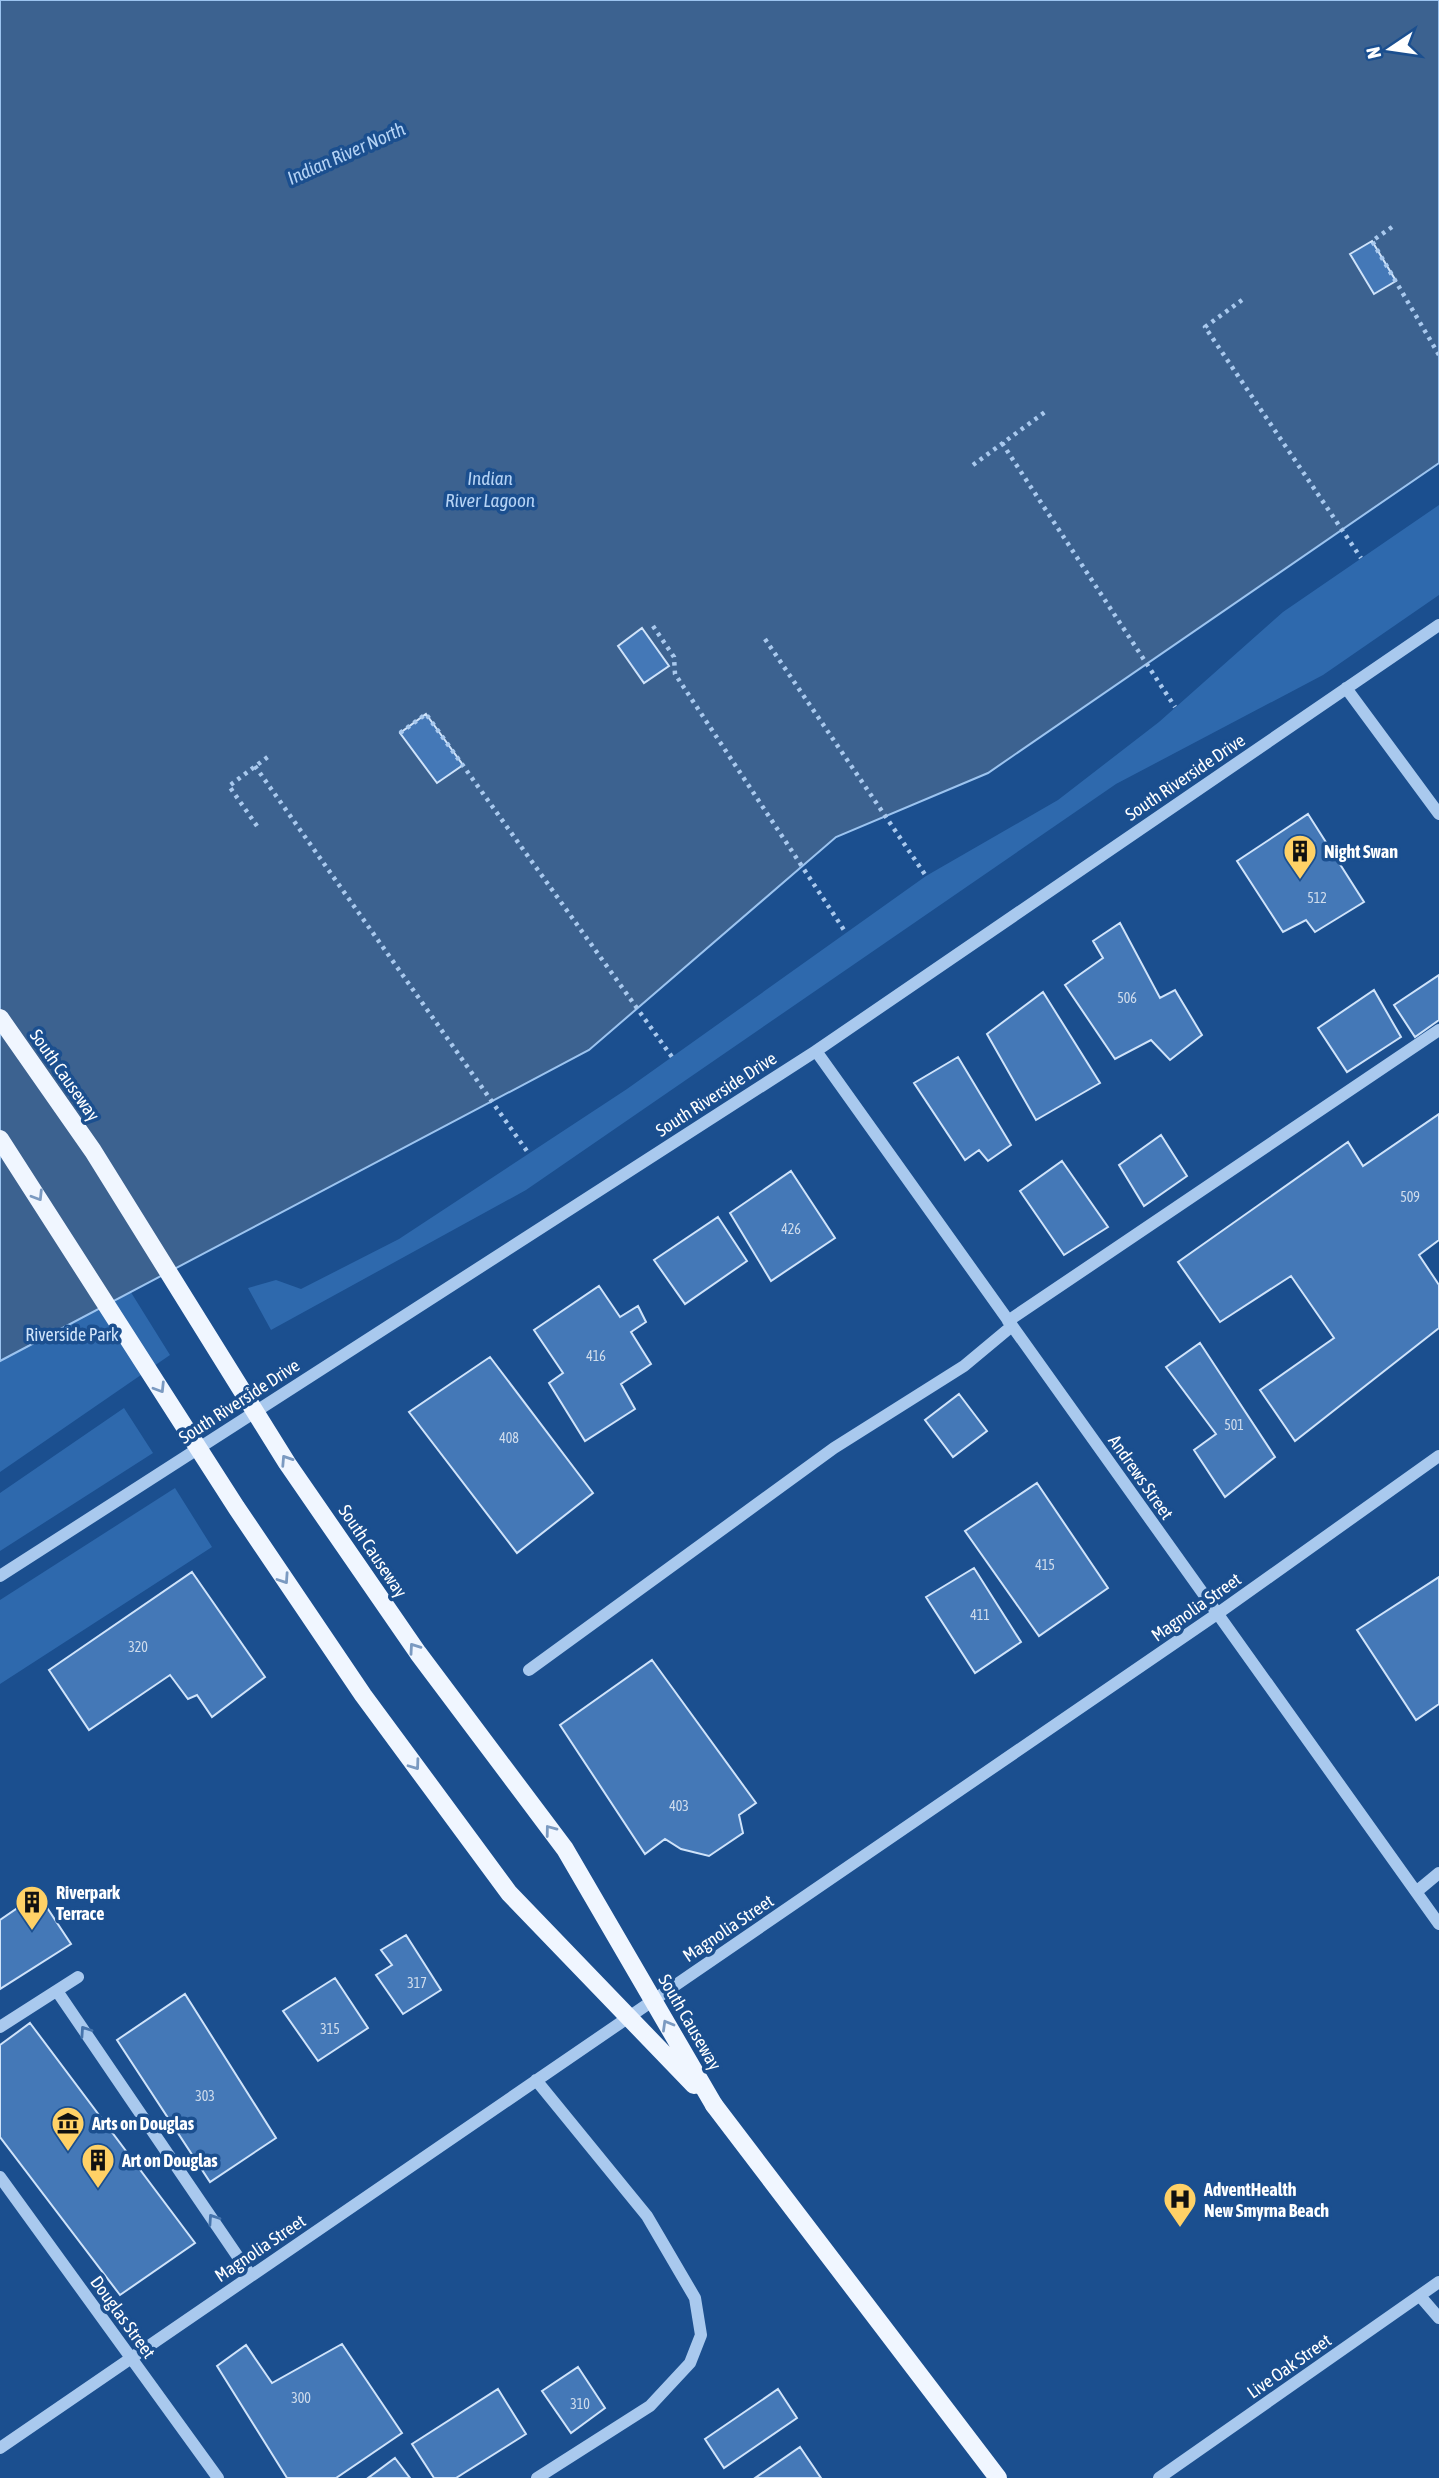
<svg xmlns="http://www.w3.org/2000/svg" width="1439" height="2478" viewBox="0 0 1439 2478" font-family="'Asap Condensed',sans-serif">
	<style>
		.green { fill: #2e69ad }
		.water { fill: #3c6290; stroke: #9cc4f0; stroke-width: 2 }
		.building { fill: #4478b7; stroke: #cfe3fa; stroke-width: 2 }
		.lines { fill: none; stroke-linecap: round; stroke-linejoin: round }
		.path { stroke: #a9c9ee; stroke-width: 4.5; stroke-dasharray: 3.5 5; stroke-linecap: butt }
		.minor { stroke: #a9c9ee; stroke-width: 12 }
		.major { stroke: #f0f6ff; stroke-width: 18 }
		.major-bridge { stroke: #f0f6ff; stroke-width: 18 }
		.oneway { stroke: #7b9ac1 }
		.oneway2 { stroke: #4674ac }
		.labels { text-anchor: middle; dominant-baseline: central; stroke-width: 7; stroke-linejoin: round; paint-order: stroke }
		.number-label { font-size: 14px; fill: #d0dded }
		.street-label { font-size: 18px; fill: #fff; stroke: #1b4f8f }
		.poi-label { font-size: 18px; font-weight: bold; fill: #fff; stroke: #1b4f8f; text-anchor: start }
		.park-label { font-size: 18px; fill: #cfe3fa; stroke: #1b4f8f }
		.water-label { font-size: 19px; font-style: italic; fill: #b5d3f5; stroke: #1b4f8f }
	</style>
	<rect width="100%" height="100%" fill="#1b4f8f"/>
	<!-- green -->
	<path class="green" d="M 1439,505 L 1439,595 L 1323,675 L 1116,784 L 526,1190 L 271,1330 L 248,1288 L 276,1280 L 301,1289 L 399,1239 L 627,1089 L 926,876 L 1058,800 L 1159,722 L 1283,612 Z
		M 0,1082 L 170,1355 L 0,1472 Z
		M 124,1408 L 153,1453 L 0,1551 L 0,1493 Z
		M 175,1488 L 212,1547 L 0,1684 L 0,1600 Z"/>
	<!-- water -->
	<path class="water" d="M 0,0 L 1439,0 L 1439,463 L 988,773 L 836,837 L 589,1050 L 0,1361 Z"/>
	<!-- building -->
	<path class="building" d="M 1372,241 L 1396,281 L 1374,294 L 1350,254 Z
		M 642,628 L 669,666 L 644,683 L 618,646 Z
		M 426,714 L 463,765 L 437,783 L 400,733 Z
		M 1308,814 L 1364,902 L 1315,932 L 1306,920 L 1283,932 L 1237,861 Z
		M 1120,923 L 1160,998 L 1175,990 L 1202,1035 L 1170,1060 L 1151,1040 L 1115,1059 L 1065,985 L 1103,958 L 1093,941 Z
		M 1439,975 L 1439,1020 L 1415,1037 L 1394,1005 Z
		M 1374,990 L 1401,1037 L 1347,1072 L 1318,1028 Z
		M 1043,992 L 1100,1083 L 1036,1120 L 987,1034 Z
		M 958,1057 L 1011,1145 L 988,1161 L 979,1150 L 965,1160 L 914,1083 Z
		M 1439,1114 L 1439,1240 L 1419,1255 L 1439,1285 L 1439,1328 L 1295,1441 L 1260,1390 L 1334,1338 L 1291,1276 L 1220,1322 L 1178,1262 L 1348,1142 L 1363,1166 Z
		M 1161,1135 L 1187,1176 L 1144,1206 L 1119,1165 Z
		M 1062,1161 L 1108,1227 L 1064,1255 L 1020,1191 Z
		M 791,1171 L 835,1238 L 771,1281 L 730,1213 Z
		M 718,1217 L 747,1261 L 685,1304 L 654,1260 Z
		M 599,1286 L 620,1317 L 638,1306 L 646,1322 L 631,1332 L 651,1364 L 621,1384 L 635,1409 L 585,1441 L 549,1383 L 563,1373 L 534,1330 Z
		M 1200,1343 L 1275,1457 L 1225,1497 L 1194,1450 L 1216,1434 L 1166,1367 Z
		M 490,1357 L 593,1493 L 517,1553 L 409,1412 Z
		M 959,1394 L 987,1431 L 953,1457 L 925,1420 Z
		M 1037,1483 L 1108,1588 L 1039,1636 L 965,1531 Z
		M 974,1568 L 1021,1642 L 975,1673 L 926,1597 Z
		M 192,1572 L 265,1677 L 212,1717 L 197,1695 L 188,1699 L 170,1675 L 89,1730 L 49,1670 Z
		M 1439,1577 L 1439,1704 L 1416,1720 L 1357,1630 Z
		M 652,1660 L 756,1803 L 739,1815 L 743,1833 L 709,1856 L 681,1849 L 665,1839 L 645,1854 L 560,1725 Z
		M 38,1894 L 71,1944 L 0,1989 L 0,1920 Z
		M 406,1935 L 441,1990 L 403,2014 L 376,1975 L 392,1965 L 381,1950 Z
		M 335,1978 L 368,2028 L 318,2061 L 283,2011 Z
		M 185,1994 L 276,2138 L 210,2182 L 117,2040 Z
		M 30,2023 L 195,2243 L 120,2295 L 0,2137 L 0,2045 Z
		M 342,2344 L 402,2433 L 336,2478 L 287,2478 L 217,2366 L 246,2345 L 272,2383 Z
		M 578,2367 L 605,2408 L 571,2433 L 542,2391 Z
		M 498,2389 L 526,2434 L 456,2478 L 434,2478 L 412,2444 Z
		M 778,2389 L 797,2418 L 724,2468 L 705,2439 Z
		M 800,2447 L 821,2478 L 755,2478 Z
		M 395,2458 L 410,2478 L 368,2478 Z"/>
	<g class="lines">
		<!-- path -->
		<path class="path" d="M 1392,227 L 1372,241 L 1439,355
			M 1242,300 L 1205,327 L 1361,558
			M 1002,443 L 1175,707
			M 973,465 L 1045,412
			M 653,626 L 674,657 L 675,674 L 846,933
			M 765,639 L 926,876
			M 400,733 L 426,714 L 672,1057
			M 255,766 L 529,1154
			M 257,826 L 229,786 L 269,756"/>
		<!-- minor -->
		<path class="minor" d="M 1346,688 L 1439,814
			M 816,1051 L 1439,1924
			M 1008,1321 L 1439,1030
			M 0,1576 L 816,1051 L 1439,625
			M 529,1670 L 834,1448 L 964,1366 L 1012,1326
			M 1416,1892 L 1439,1873
			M 57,1991 L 251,2276
			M 0,2027 L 78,1977
			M 536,2080 L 647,2216 L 695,2298 L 701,2335 L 690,2363 L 650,2406 L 537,2478
			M 0,2177 L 218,2478
			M 1420,2296 L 1439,2318
			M 0,2448 L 1217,1614 L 1439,1456
			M 1159,2478 L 1439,2282"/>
		<!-- major -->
		<path class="major" d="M 714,2105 L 998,2478"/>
		<!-- major-bridge -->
		<path class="major-bridge" d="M 0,1018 L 93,1151 L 287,1463 L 418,1653 L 565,1849 L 714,2105
			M 0,1139 L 236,1507 L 363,1695 L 509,1893 L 694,2085"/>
	</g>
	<!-- one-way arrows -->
	<defs><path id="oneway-chevron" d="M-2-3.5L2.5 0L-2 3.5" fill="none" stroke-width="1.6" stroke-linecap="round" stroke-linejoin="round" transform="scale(1.75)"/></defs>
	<g class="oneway">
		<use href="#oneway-chevron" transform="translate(38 1196) rotate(58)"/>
		<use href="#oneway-chevron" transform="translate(160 1388) rotate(58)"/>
		<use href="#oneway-chevron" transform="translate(286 1460) rotate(-123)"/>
		<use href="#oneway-chevron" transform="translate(284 1579) rotate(56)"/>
		<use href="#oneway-chevron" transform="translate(414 1648) rotate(-125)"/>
		<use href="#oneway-chevron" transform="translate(415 1765) rotate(54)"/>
		<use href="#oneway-chevron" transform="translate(550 1830) rotate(-127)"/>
		<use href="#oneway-chevron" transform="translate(667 2025) rotate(-120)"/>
	</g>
	<g class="oneway2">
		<use href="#oneway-chevron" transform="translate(85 2031) rotate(-124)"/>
		<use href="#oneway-chevron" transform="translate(213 2219) rotate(-124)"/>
	</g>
	<!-- icons -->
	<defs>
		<symbol id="building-pin" viewBox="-11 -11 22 30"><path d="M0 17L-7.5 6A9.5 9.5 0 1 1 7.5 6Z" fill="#ffd166" stroke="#1b4f8f"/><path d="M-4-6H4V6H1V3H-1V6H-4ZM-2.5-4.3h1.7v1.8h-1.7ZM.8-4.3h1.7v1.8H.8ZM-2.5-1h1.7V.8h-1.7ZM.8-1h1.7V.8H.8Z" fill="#111"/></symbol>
		<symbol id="museum-pin" viewBox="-11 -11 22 30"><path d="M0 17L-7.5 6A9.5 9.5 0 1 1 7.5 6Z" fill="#ffd166" stroke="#1b4f8f"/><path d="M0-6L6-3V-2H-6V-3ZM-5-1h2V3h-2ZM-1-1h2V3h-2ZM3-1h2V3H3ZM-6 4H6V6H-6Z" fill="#111"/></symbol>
		<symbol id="hospital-pin" viewBox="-11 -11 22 30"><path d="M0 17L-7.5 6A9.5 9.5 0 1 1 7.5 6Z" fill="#ffd166" stroke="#1b4f8f"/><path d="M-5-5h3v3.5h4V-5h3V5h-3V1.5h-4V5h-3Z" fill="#111"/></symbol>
	</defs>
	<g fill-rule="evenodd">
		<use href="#building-pin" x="1281" y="832" width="38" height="52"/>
		<use href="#building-pin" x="13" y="1883" width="38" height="52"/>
		<use href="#museum-pin" x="49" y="2104" width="38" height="52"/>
		<use href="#building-pin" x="79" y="2141" width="38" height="52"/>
		<use href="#hospital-pin" x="1161" y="2180" width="38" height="52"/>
	</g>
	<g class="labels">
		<!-- number labels -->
		<g class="number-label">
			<text x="1317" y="898">512</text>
			<text x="1127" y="998">506</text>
			<text x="1410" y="1197">509</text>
			<text x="791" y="1229">426</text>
			<text x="596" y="1356">416</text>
			<text x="1234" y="1425">501</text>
			<text x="509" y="1438">408</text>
			<text x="1045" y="1565">415</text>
			<text x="980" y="1615">411</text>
			<text x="138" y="1647">320</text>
			<text x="679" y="1806">403</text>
			<text x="417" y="1983">317</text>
			<text x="330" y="2029">315</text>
			<text x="205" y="2096">303</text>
			<text x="301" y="2398">300</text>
			<text x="580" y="2404">310</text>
		</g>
		<!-- street labels -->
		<g class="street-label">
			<text transform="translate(1185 777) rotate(-34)">South Riverside Drive</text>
			<text transform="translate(65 1075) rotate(55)">South Causeway</text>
			<text transform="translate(716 1094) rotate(-33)">South Riverside Drive</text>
			<text transform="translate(239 1401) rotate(-33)">South Riverside Drive</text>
			<text transform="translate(1141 1477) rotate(55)">Andrews Street</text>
			<text transform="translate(373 1551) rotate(56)">South Causeway</text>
			<text transform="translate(1196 1607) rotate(-35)">Magnolia Street</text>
			<text transform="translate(728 1928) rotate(-34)">Magnolia Street</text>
			<text transform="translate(690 2022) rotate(60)">South Causeway</text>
			<text transform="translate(260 2248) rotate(-34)">Magnolia Street</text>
			<text transform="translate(123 2317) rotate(54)">Douglas Street</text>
			<text transform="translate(1289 2366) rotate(-35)">Live Oak Street</text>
		</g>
		<!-- poi labels -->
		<g class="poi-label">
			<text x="1324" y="851">Night Swan</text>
			<text x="56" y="1892">Riverpark<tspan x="56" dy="21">Terrace</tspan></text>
			<text x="92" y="2123">Arts on Douglas</text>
			<text x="122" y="2160">Art on Douglas</text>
			<text x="1204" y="2189">AdventHealth<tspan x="1204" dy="21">New Smyrna Beach</tspan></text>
		</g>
		<!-- park labels -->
		<g class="park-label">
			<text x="72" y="1334">Riverside Park</text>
		</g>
		<!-- water labels -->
		<g class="water-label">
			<text transform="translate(346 153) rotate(-24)">Indian River North</text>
			<text x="490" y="478">Indian<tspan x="490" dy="22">River Lagoon</tspan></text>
		</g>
	</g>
	<!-- north arrow -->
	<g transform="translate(1390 49) rotate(257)" stroke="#1b4f8f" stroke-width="5" paint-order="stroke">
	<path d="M0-5L12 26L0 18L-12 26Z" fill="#ffffff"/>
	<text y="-10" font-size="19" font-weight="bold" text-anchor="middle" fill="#ffffff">N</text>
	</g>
</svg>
